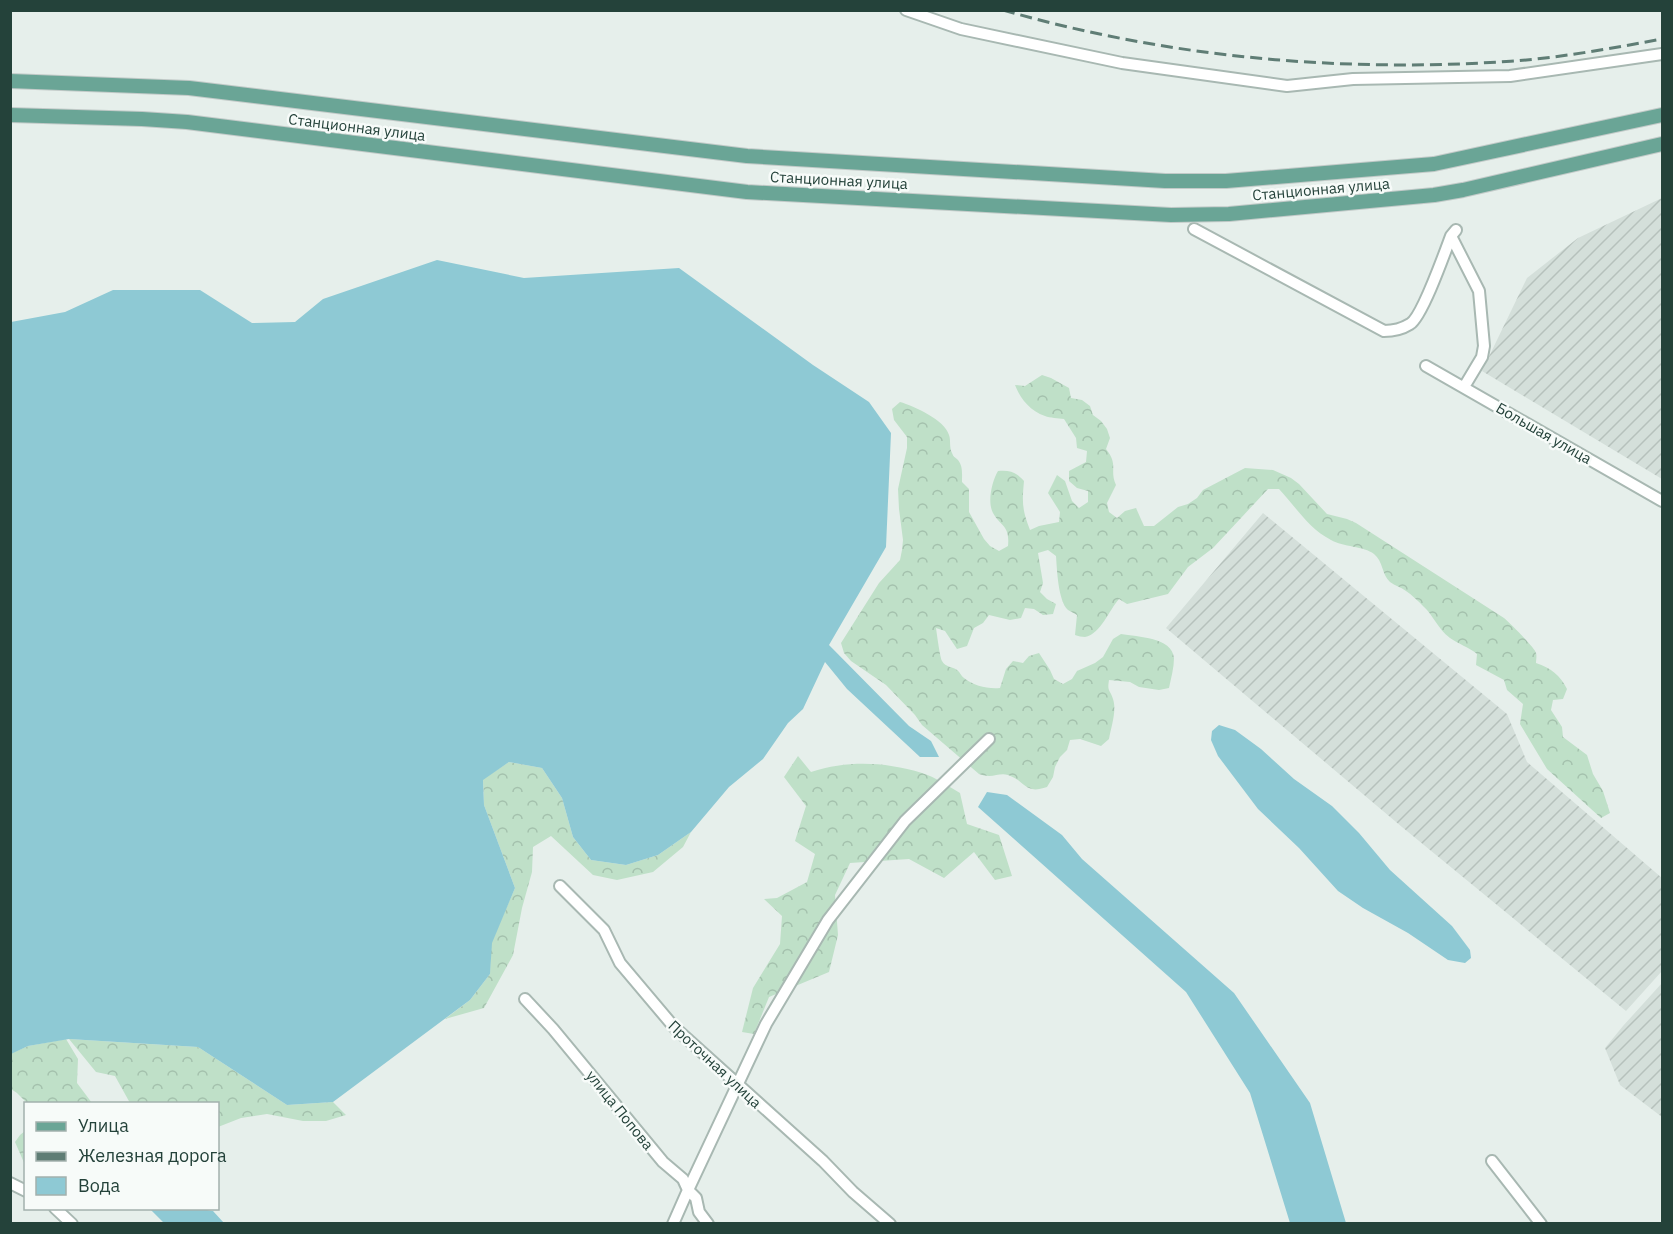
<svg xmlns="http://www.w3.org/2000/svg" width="1673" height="1234" viewBox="0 0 1673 1234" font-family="'IBM Plex Sans',sans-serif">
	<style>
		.industrial { fill: url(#industrial-furrows) }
		.forest { fill: url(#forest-crowns) }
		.water { fill: #8ec9d4 }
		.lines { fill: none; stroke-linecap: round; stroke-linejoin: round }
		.minor-casing { stroke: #a8b8b2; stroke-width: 14 }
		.major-casing { stroke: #c2cac8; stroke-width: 16 }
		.minor { stroke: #fff; stroke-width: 10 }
		.major { stroke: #6aa596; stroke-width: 14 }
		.rail { stroke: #5f7d75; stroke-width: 3; stroke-dasharray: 12 6; stroke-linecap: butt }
		.labels { text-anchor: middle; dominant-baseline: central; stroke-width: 5; stroke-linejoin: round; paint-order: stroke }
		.street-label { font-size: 15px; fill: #24423a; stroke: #f7fbf9 }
	</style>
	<defs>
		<pattern id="industrial-furrows" width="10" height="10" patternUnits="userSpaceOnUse" patternTransform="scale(1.5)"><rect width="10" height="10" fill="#d4dfda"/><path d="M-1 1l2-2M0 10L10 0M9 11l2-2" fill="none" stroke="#b6c1bc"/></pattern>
		<pattern id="forest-crowns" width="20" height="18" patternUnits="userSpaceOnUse" patternTransform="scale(1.5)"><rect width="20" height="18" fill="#bfe0c8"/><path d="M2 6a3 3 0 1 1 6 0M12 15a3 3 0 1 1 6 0" fill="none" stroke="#a4c1ad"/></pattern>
	</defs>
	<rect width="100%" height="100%" fill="#e6efeb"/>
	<!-- industrial -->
	<path class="industrial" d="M 1662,198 L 1662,479 L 1482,371 L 1527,278 L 1578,238 Z
		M 1263,513 L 1507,714 L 1527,762 L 1662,878 L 1662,971 L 1626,1011 L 1402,827 L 1166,628 Z
		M 1662,983 L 1662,1117 L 1620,1085 L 1605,1048 L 1623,1026 Z"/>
	<!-- forest -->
	<path class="forest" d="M 1042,375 L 1051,378 L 1069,388 L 1071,398 L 1082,400 L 1090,406 L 1093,415 L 1101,421 L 1107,429 L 1110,438 L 1106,449 C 1119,465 1109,470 1116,485 L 1107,503 L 1109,512 L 1117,518 L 1125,511 L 1136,508 L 1144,526 L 1154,526 L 1178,507 L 1188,504 L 1197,498 L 1203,490 L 1245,468 L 1273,470 L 1291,478 L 1299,484 L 1327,514 L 1347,519 L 1356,523 L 1504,618 C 1509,622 1535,648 1536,653 C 1537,656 1536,660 1536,663 C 1551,668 1560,675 1567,689 L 1563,699 L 1553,700 L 1551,710 L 1562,727 L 1563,737 L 1587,755 L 1593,774 L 1603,791 L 1610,813 L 1601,818 L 1547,769 L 1520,724 L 1523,704 L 1507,690 L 1504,680 L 1476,665 L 1477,654 C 1469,647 1458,644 1450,638 C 1437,628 1434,616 1423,606 C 1418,601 1412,595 1406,591 C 1401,587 1395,586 1390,582 C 1382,575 1383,561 1374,554 C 1364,546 1343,547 1331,540 C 1308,528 1296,507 1279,489 L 1268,489 L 1213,548 L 1188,567 L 1168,594 L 1127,604 L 1119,599 C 1109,610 1101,634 1085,637 C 1082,637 1078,636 1075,635 L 1077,615 C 1074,613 1071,612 1068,610 C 1058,601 1057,569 1056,556 L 1048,550 L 1038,553 L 1043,583 L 1040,592 L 1047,599 L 1056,604 L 1053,614 L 1043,615 L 1034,609 L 1025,608 L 1021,618 L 1010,620 L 989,615 L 983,623 L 974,628 L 967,646 L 957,649 L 945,631 L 936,628 C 937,635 940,657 942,661 C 946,668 952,666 957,670 C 960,672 961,676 964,678 C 974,686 987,689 1000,688 L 1006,669 L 1013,661 L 1023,663 L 1029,656 L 1039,653 L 1050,670 L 1054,679 L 1063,684 L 1072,679 L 1077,671 L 1095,663 L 1103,657 L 1113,639 L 1121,634 C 1138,637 1172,637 1174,658 C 1174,668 1171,678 1169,688 L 1159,690 L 1139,687 L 1130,682 L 1109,680 C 1107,692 1110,689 1113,699 C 1117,711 1111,727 1109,739 L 1101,746 L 1080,739 L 1070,740 L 1067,750 L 1060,757 L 1055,767 L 1053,777 L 1047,787 C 1024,795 1026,781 1008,775 C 1001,773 996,776 989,776 C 986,776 982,775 979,774 L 922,725 L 915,715 L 886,685 L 851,661 L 844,653 L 841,643 L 879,583 L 900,560 L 902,550 L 903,540 L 899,509 L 898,489 L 907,448 L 907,437 L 894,420 L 892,409 L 900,402 C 914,406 945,420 949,435 C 951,440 949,447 952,453 C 954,458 954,456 958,460 C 963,466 962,474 962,482 L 969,489 L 969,512 L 984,539 L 990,546 L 999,551 L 1008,546 C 1010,525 1001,527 993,513 C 987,502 992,481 998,471 C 1010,470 1016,472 1024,481 C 1022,503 1022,509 1030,530 L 1039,526 L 1059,522 L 1060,512 L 1048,493 L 1057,475 L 1065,481 L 1072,501 L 1079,508 L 1088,502 L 1088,491 L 1077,488 L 1069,481 L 1069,471 L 1086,462 L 1087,451 L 1077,448 L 1076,438 L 1064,419 C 1058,418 1050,418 1045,416 C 1030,411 1020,398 1015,385 L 1025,386 Z
		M 798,756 L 811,772 C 849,760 885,762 922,773 C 935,777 948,786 960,793 L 967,824 L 999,835 L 1012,876 L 995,880 L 974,852 L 944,878 L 909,859 L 850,863 L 835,895 L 838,935 L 829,972 L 769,997 L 754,1034 L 742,1032 L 753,988 L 780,944 L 782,916 L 764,899 L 777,898 L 807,882 L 815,854 L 795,841 L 806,806 L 784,777 Z
		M 509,762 L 542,768 L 562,798 L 573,837 L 591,860 L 626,865 L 658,855 L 691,832 L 683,847 L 653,872 L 617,880 L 593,875 L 551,836 L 533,847 L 532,872 L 522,908 L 513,955 L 484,1008 L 445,1019 L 470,1000 L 490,974 L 491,943 L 515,888 L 484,805 L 483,779 Z
		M 66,1039 L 78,1059 L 77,1083 L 92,1103 L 27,1103 L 17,1093 L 11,1089 L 10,1054 L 28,1046 Z
		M 69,1039 L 198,1047 L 287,1105 L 333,1102 L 346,1115 L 326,1121 L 303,1121 L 267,1114 L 241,1118 L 218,1127 L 218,1104 L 130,1103 L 115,1076 L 96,1072 Z
		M 25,1131 L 25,1165 L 15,1142 L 20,1135 Z"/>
	<!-- water -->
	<path class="water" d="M 437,260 L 524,278 L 679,268 L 813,365 L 869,402 L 891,433 L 886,547 L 829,645 L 909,726 L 931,741 L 939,757 L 920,757 L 847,689 L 825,662 L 803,709 L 788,723 L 763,759 L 729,787 L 691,832 L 658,855 L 626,865 L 591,860 L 573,837 L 562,798 L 542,768 L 509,762 L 483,780 L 484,805 L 515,888 L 492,943 L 490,974 L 470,1000 L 333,1102 L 287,1105 L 198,1047 L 69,1039 L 28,1046 L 11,1054 L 11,322 L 65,312 L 113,290 L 200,290 L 252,323 L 295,322 L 323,299 Z
		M 1219,725 L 1235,730 L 1261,749 L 1294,779 L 1332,806 L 1359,833 L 1390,870 L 1452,926 L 1470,950 L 1471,958 L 1465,963 L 1448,960 L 1408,933 L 1363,908 L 1338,891 L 1299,848 L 1258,809 L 1218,756 L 1211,740 L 1212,731 Z
		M 987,792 L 1007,795 L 1062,835 L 1082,859 L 1234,993 L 1310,1103 L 1346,1223 L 1290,1223 L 1250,1093 L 1186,992 L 978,807 Z
		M 150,1209 L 201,1209 L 213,1211 L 224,1223 L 164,1223 Z"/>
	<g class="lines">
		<defs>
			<path id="minor" d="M 906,10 L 961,29 L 1122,63 L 1287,86 L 1353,79 L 1510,76 L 1662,54
				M 1194,229 L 1384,331 C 1393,331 1402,329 1410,324 C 1422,317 1445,252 1451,236 L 1456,230
				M 1451,236 L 1479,291 L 1484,346 L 1482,357 L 1464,387
				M 1426,366 L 1662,501
				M 560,886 L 604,930 L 620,963 L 674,1027 L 823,1161 L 853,1192 L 890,1224
				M 525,999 L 553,1029 L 663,1162 L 683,1179 L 688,1190 L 696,1198 L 699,1212 L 708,1224
				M 1492,1161 L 1541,1224
				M 10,1183 L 26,1191
				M 55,1208 L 72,1224
				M 673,1224 L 688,1190 L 766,1024 L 828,920 L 905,821 L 989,739"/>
			<path id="major" d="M 10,81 L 189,88 L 747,156 L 1165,181 L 1226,181 L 1434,164 L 1662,115
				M 10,115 L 142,119 L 187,122 L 747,192 L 1171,215 L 1229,214 L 1434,195 L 1463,190 L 1662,144"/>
		</defs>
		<!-- minor casing -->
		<use href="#minor" class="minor-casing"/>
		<!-- major casing -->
		<use href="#major" class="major-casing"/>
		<!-- minor -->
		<use href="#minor" class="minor"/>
		<!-- major -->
		<use href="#major" class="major"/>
		<!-- rail -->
		<path class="rail" d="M 1003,10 C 1169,58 1343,73 1515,61 C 1564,57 1614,48 1662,39"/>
	</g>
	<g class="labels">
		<!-- street labels -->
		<g class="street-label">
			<text transform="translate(357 127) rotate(7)">Станционная улица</text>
			<text transform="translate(839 180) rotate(3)">Станционная улица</text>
			<text transform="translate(1321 189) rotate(-5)">Станционная улица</text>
			<text transform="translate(1544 433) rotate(30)">Большая улица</text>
			<text transform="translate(715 1064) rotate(43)">Проточная улица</text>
			<text transform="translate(620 1110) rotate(51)">улица Попова</text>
		</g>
	</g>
	<!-- border -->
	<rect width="1673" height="1234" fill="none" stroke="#24423a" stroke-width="24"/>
	<!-- legend -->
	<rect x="24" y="1102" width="195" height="108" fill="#f7fbf9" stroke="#a3b1ad" stroke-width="1.5"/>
	<rect x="36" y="1122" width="30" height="9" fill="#6aa596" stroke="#a3b1ad" stroke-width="1.5"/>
	<text x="78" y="1132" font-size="18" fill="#24423a">Улица</text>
	<rect x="36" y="1152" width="30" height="9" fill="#5f7d75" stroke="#a3b1ad" stroke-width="1.5"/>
	<text x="78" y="1162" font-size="18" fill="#24423a">Железная дорога</text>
	<rect x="36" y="1177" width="30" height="18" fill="#8ec9d4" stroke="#a3b1ad" stroke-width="1.5"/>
	<text x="78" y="1192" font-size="18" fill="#24423a">Вода</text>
</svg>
